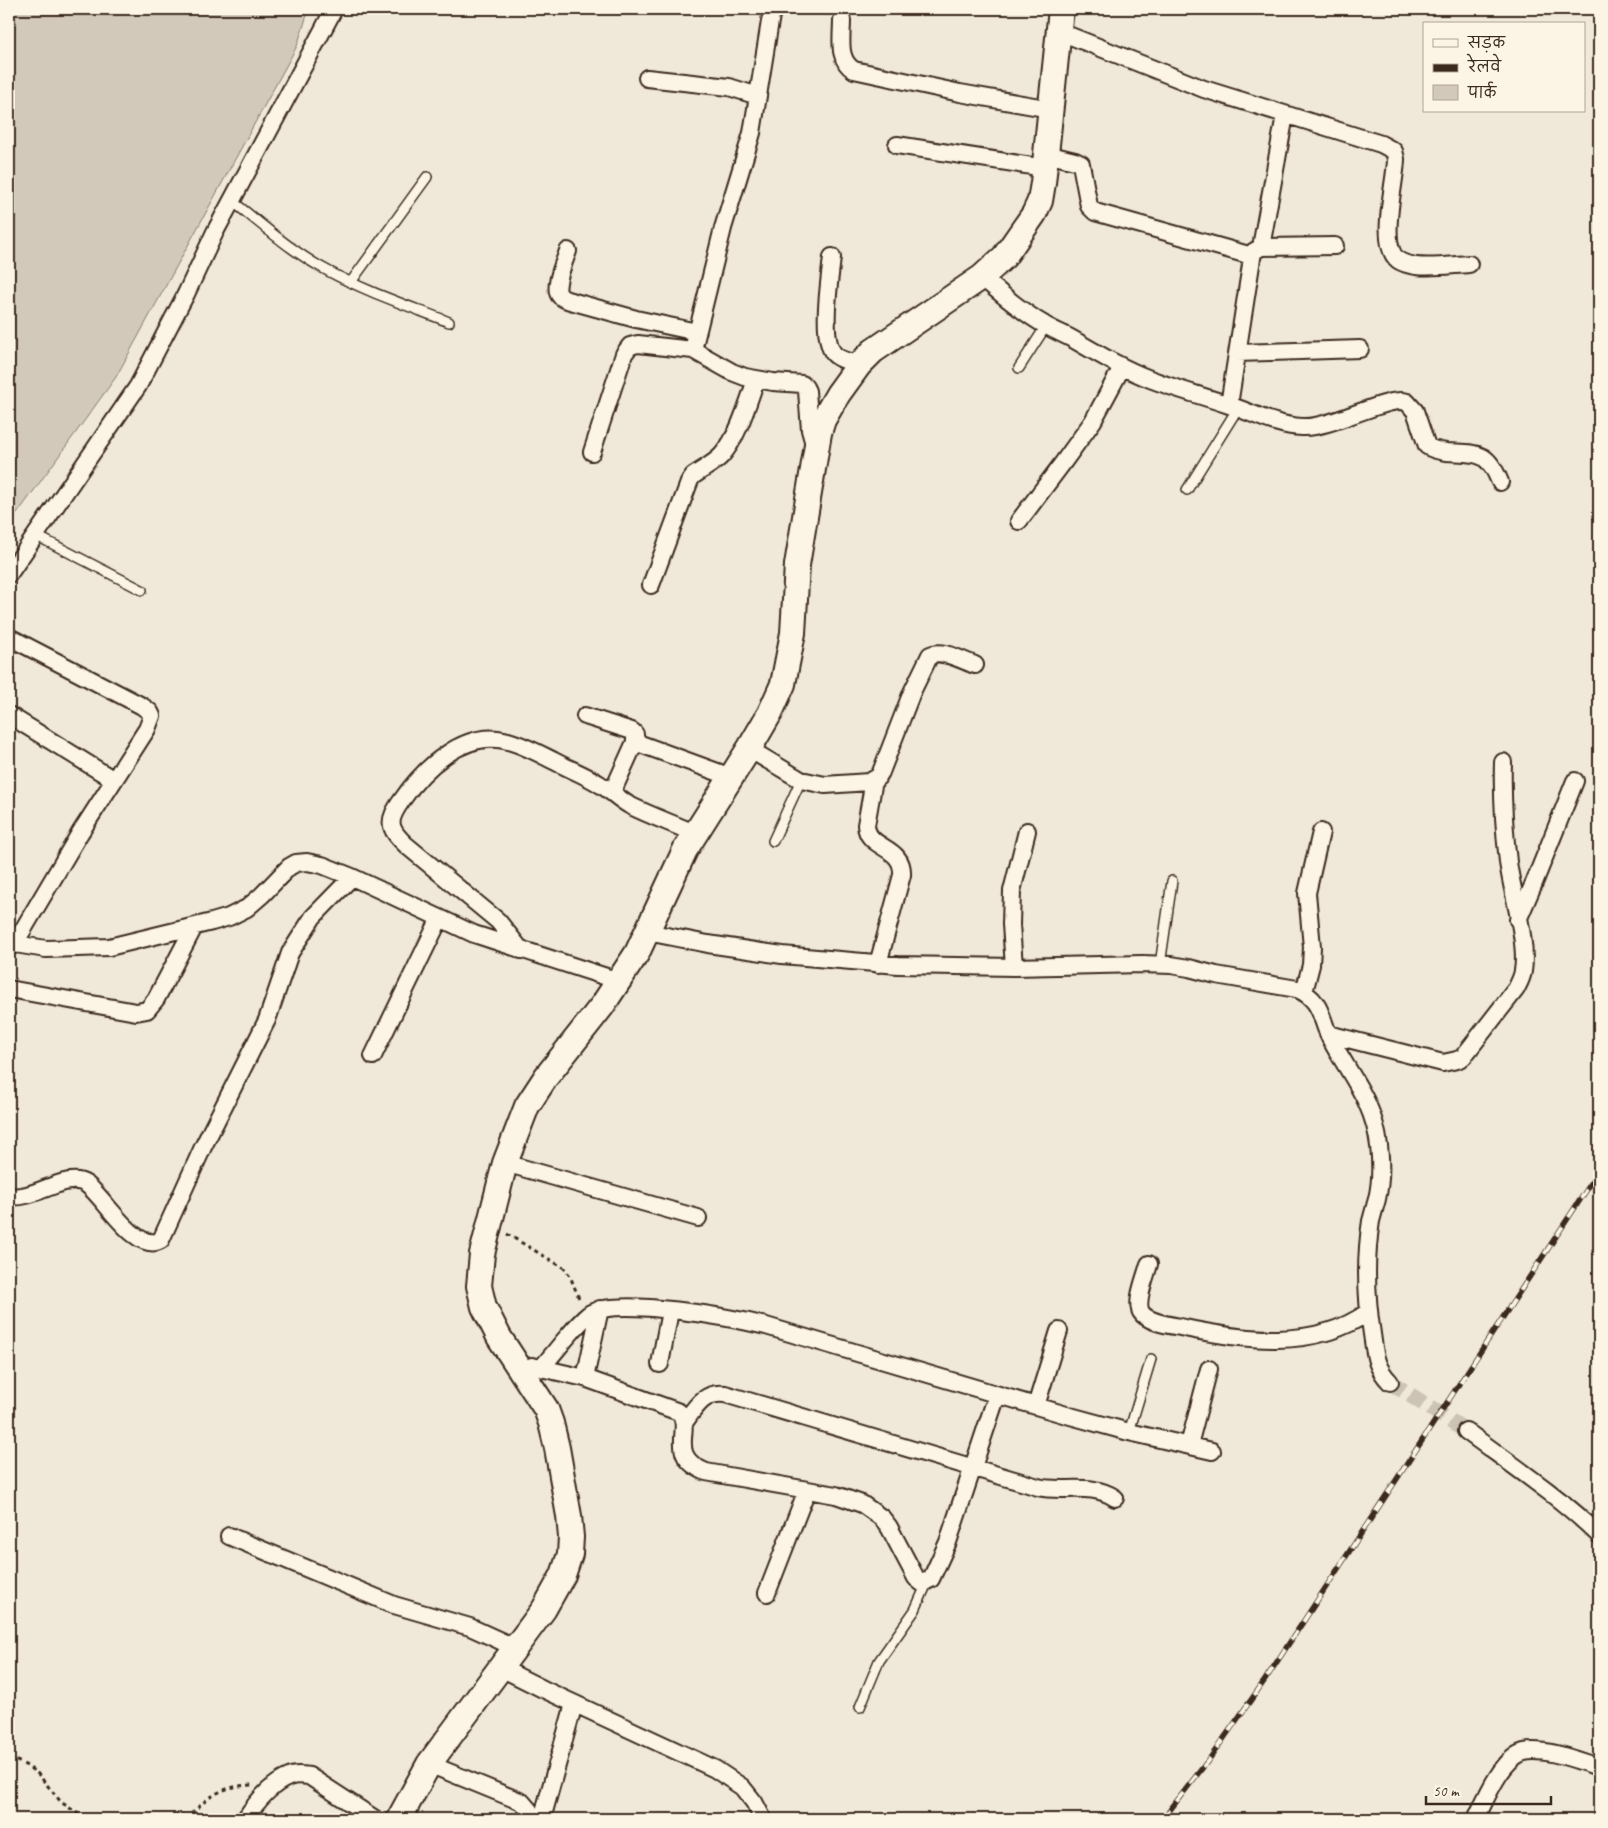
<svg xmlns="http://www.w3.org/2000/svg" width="1608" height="1828" viewBox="0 0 1608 1828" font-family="Caveat,'Playpen Sans Deva',sans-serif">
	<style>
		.green { fill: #d2c9ba; stroke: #867a6c }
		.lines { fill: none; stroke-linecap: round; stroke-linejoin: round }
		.street-tunnel { stroke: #ccc3b4; stroke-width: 16; stroke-dasharray: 16 8; stroke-linecap: butt }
		.lane-casing { stroke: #3b2a1e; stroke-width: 12 }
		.street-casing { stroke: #3b2a1e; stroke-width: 20 }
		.secondary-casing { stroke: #3b2a1e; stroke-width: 28 }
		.path { stroke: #3b2a1e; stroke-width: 3; stroke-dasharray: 4 4; stroke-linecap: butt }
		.lane { stroke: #fcf5e5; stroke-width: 9 }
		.street { stroke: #fcf5e5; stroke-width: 16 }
		.secondary { stroke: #fcf5e5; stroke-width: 24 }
		.rail-casing { stroke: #3b2a1e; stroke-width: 5.5 }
		.rail { stroke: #fcf5e5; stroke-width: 4; stroke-dasharray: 11; stroke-linecap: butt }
	</style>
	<rect width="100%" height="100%" fill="#f0e9d9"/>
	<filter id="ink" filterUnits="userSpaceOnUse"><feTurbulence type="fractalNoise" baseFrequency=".02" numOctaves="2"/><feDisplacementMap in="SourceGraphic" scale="10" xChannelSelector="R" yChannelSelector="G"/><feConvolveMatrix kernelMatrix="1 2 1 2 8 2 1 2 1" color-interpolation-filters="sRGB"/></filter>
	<g filter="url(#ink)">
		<!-- green -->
		<path class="green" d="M 9,9 L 309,9 L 297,46 L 116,377 L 9,525 Z"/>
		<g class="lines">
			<!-- street-tunnel -->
			<path class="street-tunnel" d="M 1390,1382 L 1466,1431"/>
			<defs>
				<path id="lane" d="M 232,201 C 263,225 293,253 328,271 C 367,292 409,306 449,322
					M 351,282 L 427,177
					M 1019,368 L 1046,326
					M 1187,490 L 1238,408
					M 35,535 L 142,590
					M 773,841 L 801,780
					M 1160,965 L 1172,881
					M 1129,1432 L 1151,1359
					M 860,1707 L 879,1661 L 915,1610 L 928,1581"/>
				<path id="street" d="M 842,20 C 842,38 837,60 854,70 L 960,93 L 1051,109
					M 1058,31 L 1204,89 L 1381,144 L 1394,151 L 1396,159 C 1396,181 1378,245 1398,260 C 1402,263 1410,265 1416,266 C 1433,268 1452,265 1469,264
					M 647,78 L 729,87 L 758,96
					M 897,145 L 1045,168
					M 1046,154 L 1075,161 L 1081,164 L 1089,206 L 1095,212 L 1252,256
					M 1261,247 L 1285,115
					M 568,251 C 565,260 552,289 560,296 C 561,297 566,300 567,300 L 636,319 L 697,332
					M 832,257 C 830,279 820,337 834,354 C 839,360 852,362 859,365
					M 982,277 C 1002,295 1022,312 1045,325 C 1055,331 1066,335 1076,341 C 1100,355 1124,369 1150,379 C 1176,389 1203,396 1229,405 C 1253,413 1276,426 1302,427 C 1331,429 1388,395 1407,402 L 1415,411 L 1427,446 C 1433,450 1439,451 1446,452 C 1478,454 1487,450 1500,482
					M 693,350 L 723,228 L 752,133 L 772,9
					M 1237,353 L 1360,349
					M 1229,405 L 1253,252 L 1261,247 L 1335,246
					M 592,452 L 624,354 L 630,346 L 638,344 L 693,350 L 732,372 L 745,377 L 773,382 L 802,384 L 805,387 L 807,391 L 810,430 L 814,444
					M 1019,521 L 1062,464 L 1093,421 L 1122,367
					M 9,574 L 138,386 L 186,294 L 215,232 L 334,9
					M 651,585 L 690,480 L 693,476 C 702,469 714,464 722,455 C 739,435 747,405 756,380
					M 9,637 L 142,706 L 150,712 L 152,716 L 147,729 L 80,833 L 14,945
					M 9,715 L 114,780
					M 585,716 L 632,731 L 635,734 L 635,742 L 612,793
					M 635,742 L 731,777
					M 749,749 L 801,780 L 825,785 L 869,782 L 878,777 L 881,772 L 912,692 L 930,655 C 943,649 963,661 975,665
					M 874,780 L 866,825 C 867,850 904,845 902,875 L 878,964
					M 1518,920 L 1534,883 L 1575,781
					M 647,932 L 708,944 L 782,955 L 898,965 L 1014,967 L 1142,964 L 1171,965 L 1189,968 L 1216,975 L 1297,989 C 1323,1000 1320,1019 1331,1040 C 1351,1077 1374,1102 1379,1146 C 1381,1163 1381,1182 1377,1199 C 1375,1206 1373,1214 1371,1221 C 1365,1259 1366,1296 1372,1334 C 1375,1354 1375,1367 1390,1382
					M 9,943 L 46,949 L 109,947 L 212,922 L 229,917 L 247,908 L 262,895 L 289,867 L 296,863 L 307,862 L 322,865 L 352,877 L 474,934 L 619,981
					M 521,950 L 498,921 L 406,845 C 388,828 387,821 402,800 C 423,769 463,731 504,740 C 522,744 538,753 554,761 C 569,769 586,775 601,785 C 611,791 619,799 629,805 C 651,816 674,824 696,834
					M 1014,967 L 1011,924 L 1012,891 L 1027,831
					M 9,989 L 136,1012 L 147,1010 L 156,999 L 194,927
					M 1304,992 L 1311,965 L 1312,947 L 1307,893 L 1321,832
					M 1328,1034 L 1443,1063 L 1457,1060 L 1463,1057 L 1516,989 C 1519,983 1522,978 1523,971 C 1528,942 1512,893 1508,862 C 1504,828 1502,796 1503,762
					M 373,1056 L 440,918
					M 505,1163 L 698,1218
					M 9,1196 C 33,1201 67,1171 86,1184 C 104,1196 136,1255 161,1240 L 203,1147 L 267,1020 L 290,953 L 313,917 L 352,877
					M 1149,1264 C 1146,1276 1135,1301 1141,1312 C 1147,1322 1169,1325 1180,1327 C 1240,1340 1315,1351 1368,1312
					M 660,1364 L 670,1311
					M 532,1366 L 585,1378 L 679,1412 C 694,1429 665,1455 706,1472 L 836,1495 L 862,1504 L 882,1518 L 889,1527 L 916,1578 L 922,1583 L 931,1579 L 948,1542 L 997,1395
					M 542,1367 C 553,1355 579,1320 591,1313 C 619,1297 733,1318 766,1326 L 1063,1414 L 1129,1432 L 1212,1451
					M 585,1378 L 600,1309
					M 1036,1406 L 1059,1331
					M 684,1423 C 695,1408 704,1391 725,1394 L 1038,1487 C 1063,1493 1092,1482 1115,1498
					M 1466,1431 C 1512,1465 1559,1496 1599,1535
					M 1189,1445 L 1209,1369
					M 229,1536 L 394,1605 L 470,1627 L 516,1648
					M 767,1593 L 807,1490
					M 501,1668 L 543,1689 L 715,1769 L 742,1787 L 754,1802 L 763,1819
					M 429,1764 L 522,1802 L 529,1810 L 530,1819
					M 245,1819 C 255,1804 271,1784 289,1777 C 295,1774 302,1775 309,1776 L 375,1819
					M 542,1819 L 574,1704
					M 1476,1819 C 1485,1800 1502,1758 1524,1752 C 1544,1747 1579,1761 1599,1767"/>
				<path id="secondary" d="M 399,1819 L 429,1764 L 544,1609 L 563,1575 L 570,1554 L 571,1537 L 569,1516 L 557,1448 L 551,1423 L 546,1409 L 499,1337 L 484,1307 L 479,1286 L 482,1254 L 505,1163 L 527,1106 L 546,1077 L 602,1006 L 637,953 L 685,850 L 749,749 L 770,713 L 783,684 L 793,633 L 797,565 L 819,433 L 823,420 L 838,394 L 859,365 L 873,351 L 982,277 L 1004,257 L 1034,214 L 1040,201 L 1043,183 L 1061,9"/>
			</defs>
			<!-- lane casing -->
			<use href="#lane" class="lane-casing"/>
			<!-- street casing -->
			<use href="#street" class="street-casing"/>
			<!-- secondary casing -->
			<use href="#secondary" class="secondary-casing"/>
			<!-- path -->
			<path class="path" d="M 507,1234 L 564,1268 L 570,1276 L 580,1301
				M 9,1757 L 27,1766 L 38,1774 L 61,1802 L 86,1819
				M 186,1819 C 208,1797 220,1786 252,1785"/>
			<!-- lane -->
			<use href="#lane" class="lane"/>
			<!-- street -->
			<use href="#street" class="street"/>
			<!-- secondary -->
			<use href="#secondary" class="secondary"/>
			<defs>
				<path id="rail" d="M 1163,1819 L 1210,1758 L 1265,1680 L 1599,1171"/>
			</defs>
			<!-- rail casing -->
			<use href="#rail" class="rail-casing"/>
			<!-- rail -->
			<use href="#rail" class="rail"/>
		</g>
	</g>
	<!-- margin -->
	<rect width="1608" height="1828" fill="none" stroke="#fcf5e5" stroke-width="30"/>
	<rect x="15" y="15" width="1578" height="1798" fill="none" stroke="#3b2a1e" stroke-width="2" filter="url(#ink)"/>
	<!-- legend -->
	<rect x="1423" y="22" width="162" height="90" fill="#fcf5e5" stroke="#afa495"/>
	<rect x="1433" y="39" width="25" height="8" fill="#fcf5e5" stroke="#afa495"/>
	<text x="1468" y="48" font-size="15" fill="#3b2a1e">सड़क</text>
	<rect x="1433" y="64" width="25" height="8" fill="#3b2a1e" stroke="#afa495"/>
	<text x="1468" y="72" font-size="15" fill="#3b2a1e">रेलवे</text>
	<rect x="1433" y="85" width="25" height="15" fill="#d2c9ba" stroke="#afa495"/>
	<text x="1468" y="98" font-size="15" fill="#3b2a1e">पार्क</text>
	<!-- scale -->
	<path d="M1426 1796v8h125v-8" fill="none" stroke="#3b2a1e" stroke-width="2.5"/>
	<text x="1433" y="1796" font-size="15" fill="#3b2a1e" stroke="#fcf5e5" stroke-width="4" paint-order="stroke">50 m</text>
</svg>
